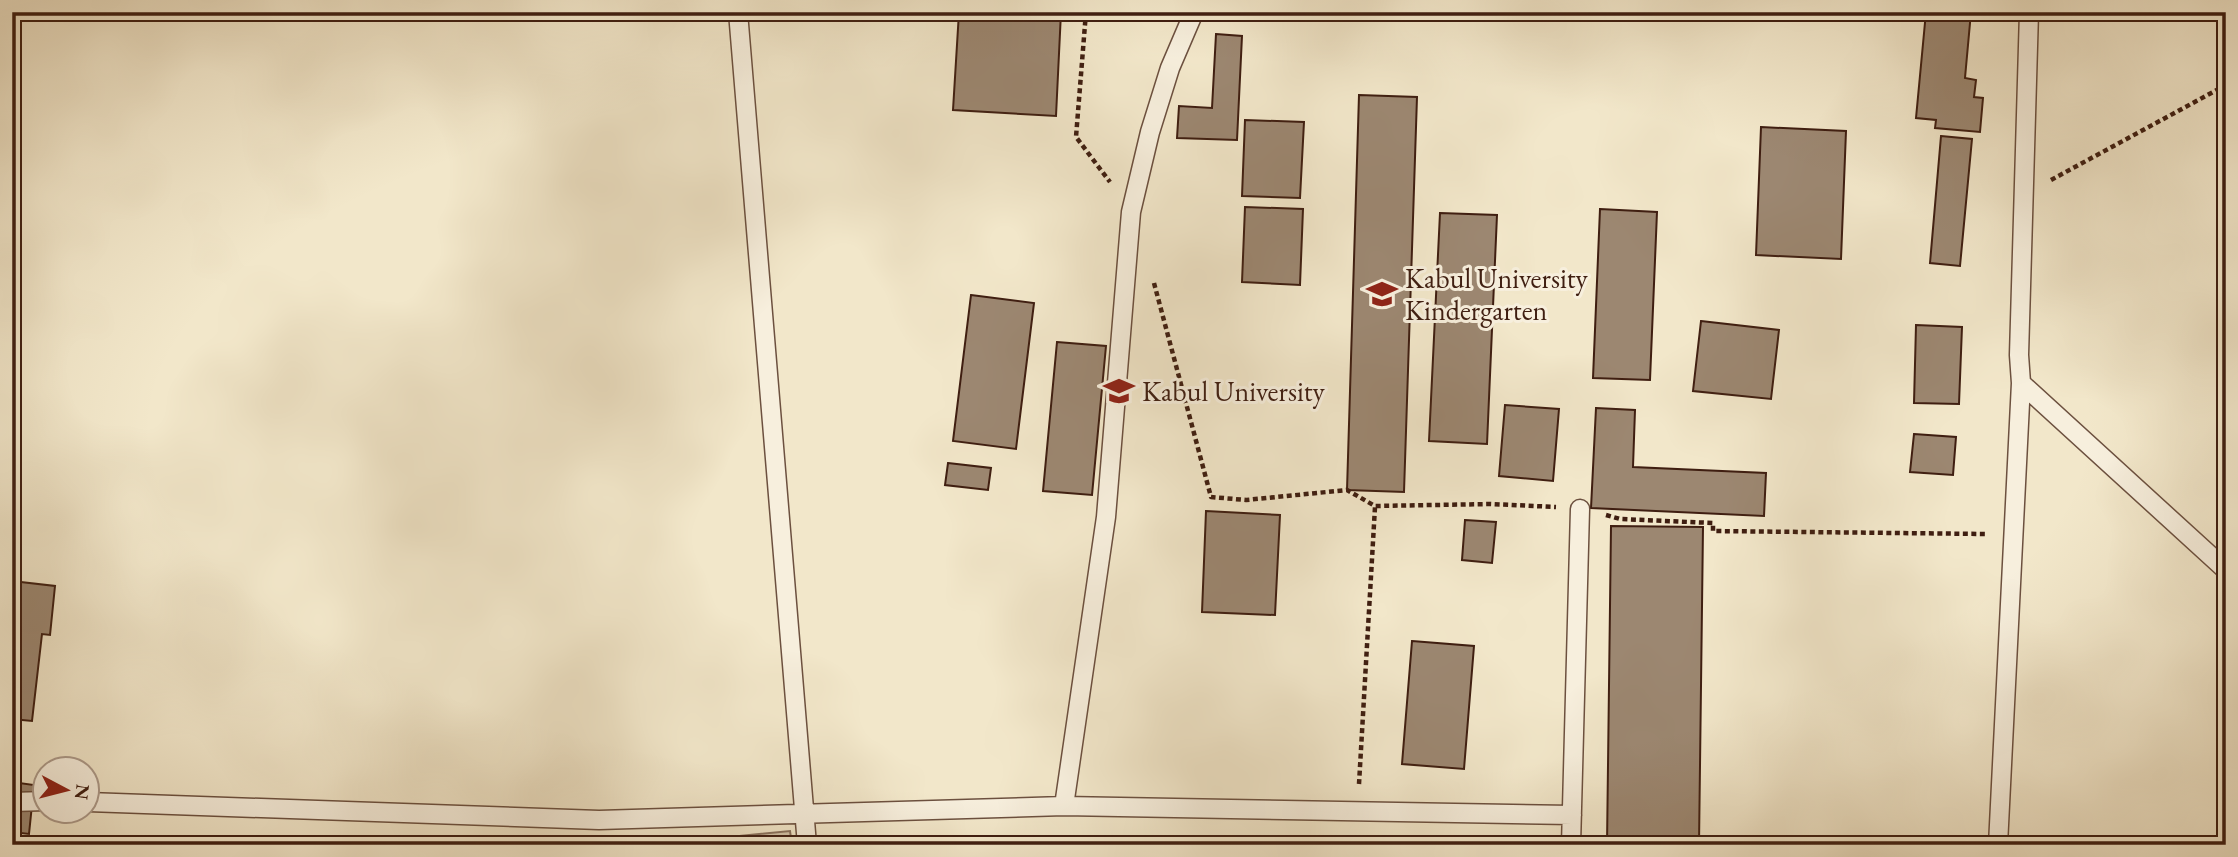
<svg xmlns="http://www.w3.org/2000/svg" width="2238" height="857" viewBox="0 0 2238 857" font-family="'EB Garamond',serif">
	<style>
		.green { fill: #d4c5ab; stroke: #8a725e; stroke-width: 2 }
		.building { fill: #9c8771; stroke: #3f1e11; stroke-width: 2 }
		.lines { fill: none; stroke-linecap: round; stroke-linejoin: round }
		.lane-casing { stroke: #6c503f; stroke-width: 21 }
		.path { stroke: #3f1e11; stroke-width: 4.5; stroke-dasharray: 5 3.5; stroke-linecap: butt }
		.lane { stroke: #f7efdd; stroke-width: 18 }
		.labels { text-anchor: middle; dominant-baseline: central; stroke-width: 6; stroke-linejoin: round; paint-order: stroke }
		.poi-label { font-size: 28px; fill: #3f1e11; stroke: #f7efdd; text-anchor: start }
	</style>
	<rect width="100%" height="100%" fill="#f2e7ca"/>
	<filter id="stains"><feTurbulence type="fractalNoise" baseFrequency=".00286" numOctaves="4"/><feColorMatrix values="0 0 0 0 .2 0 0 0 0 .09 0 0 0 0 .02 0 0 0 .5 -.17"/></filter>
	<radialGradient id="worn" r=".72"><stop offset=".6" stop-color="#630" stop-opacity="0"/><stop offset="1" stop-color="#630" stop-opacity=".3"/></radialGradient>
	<!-- green -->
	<path class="green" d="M 790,831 L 792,845 L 650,845 Z"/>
	<!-- building -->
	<path class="building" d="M 959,12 L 1061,12 L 1056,116 L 953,110 Z
		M 1926,12 L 1971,12 L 1965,78 L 1976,80 L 1974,97 L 1983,98 L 1980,132 L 1935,128 L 1936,120 L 1916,118 Z
		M 1216,34 L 1242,36 L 1237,140 L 1177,138 L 1179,106 L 1212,108 Z
		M 1359,95 L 1417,97 L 1404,492 L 1347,490 Z
		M 1245,120 L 1304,122 L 1300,198 L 1242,196 Z
		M 1761,127 L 1846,131 L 1841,259 L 1756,255 Z
		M 1941,136 L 1972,139 L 1960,266 L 1930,263 Z
		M 1245,207 L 1303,209 L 1300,285 L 1242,282 Z
		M 1600,209 L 1657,212 L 1650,380 L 1593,378 Z
		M 1440,213 L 1497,215 L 1487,444 L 1429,441 Z
		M 971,295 L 1034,303 L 1016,449 L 953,441 Z
		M 1701,321 L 1779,330 L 1771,399 L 1693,391 Z
		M 1916,325 L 1962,327 L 1959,404 L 1914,403 Z
		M 1057,342 L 1106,346 L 1092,495 L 1043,491 Z
		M 1505,405 L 1559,409 L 1553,481 L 1499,476 Z
		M 1596,408 L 1635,410 L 1633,467 L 1766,473 L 1764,516 L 1591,508 Z
		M 1914,434 L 1956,437 L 1953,475 L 1910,472 Z
		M 948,463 L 991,468 L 988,490 L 945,485 Z
		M 1206,511 L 1280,515 L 1275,615 L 1202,612 Z
		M 1465,520 L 1496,522 L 1492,563 L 1462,560 Z
		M 1611,526 L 1703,527 L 1699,845 L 1607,845 Z
		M 12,581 L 55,586 L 50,635 L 42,634 L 32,721 L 12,719 Z
		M 1412,641 L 1474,646 L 1464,769 L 1402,764 Z
		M 12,782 L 34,785 L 29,834 L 12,832 Z"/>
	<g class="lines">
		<defs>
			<path id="lane" d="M 738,12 L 807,845
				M 2021,383 L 2226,570
				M 12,802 L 46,801
				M 88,802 L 599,820 L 1064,806 L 1572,815
				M 1064,806 L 1106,517 L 1131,212 L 1150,132 L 1170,68 L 1194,12
				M 1571,845 L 1580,509
				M 1998,845 L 2021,383 L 2019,355 L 2029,12"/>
		</defs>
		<!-- lane casing -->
		<use href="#lane" class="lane-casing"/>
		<!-- path -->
		<path class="path" d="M 1086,12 L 1076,137 L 1110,182
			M 2051,180 L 2226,85
			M 1154,283 L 1211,497 L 1246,500 L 1347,490 L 1375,506 L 1491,504 L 1556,507
			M 1606,515 L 1620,519 L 1713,523 L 1713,531 L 1987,534
			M 1359,784 L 1375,507"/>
		<!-- lane -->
		<use href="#lane" class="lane"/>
	</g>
	<!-- icons -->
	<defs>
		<symbol id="school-bare" viewBox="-9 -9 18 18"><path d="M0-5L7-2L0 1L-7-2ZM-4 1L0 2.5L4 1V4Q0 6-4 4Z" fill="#8f2418" stroke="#f7efdd" stroke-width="2.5" paint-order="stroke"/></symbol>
		<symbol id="university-bare" viewBox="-9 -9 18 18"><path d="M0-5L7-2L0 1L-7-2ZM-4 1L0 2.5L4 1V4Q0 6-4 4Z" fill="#8f2418" stroke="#f7efdd" stroke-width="2.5" paint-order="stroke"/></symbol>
	</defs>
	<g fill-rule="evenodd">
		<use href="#school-bare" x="1360" y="272" width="44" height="44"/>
		<use href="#university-bare" x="1097" y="369" width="44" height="44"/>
	</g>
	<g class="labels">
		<!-- poi labels -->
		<g class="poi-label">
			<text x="1405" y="278">Kabul University<tspan x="1405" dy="32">Kindergarten</tspan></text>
			<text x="1142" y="391">Kabul University</text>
		</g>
	</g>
	<!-- margin -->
	<rect width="2238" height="857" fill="none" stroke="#f2e7ca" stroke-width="42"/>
	<rect x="14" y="14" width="2210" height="829" fill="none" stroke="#3f1e11" stroke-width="3.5"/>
	<rect x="21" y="21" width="2196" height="815" fill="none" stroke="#3f1e11" stroke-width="2"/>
	<!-- north arrow -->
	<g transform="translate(66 790) rotate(97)"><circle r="33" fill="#f7efdd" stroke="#ad9b8b" stroke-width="2"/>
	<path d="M0-5L12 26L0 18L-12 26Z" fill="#8f2418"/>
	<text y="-10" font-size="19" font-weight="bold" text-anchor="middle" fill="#3f1e11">N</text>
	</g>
	<rect width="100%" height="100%" filter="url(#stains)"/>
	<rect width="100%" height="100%" fill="url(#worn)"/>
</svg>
